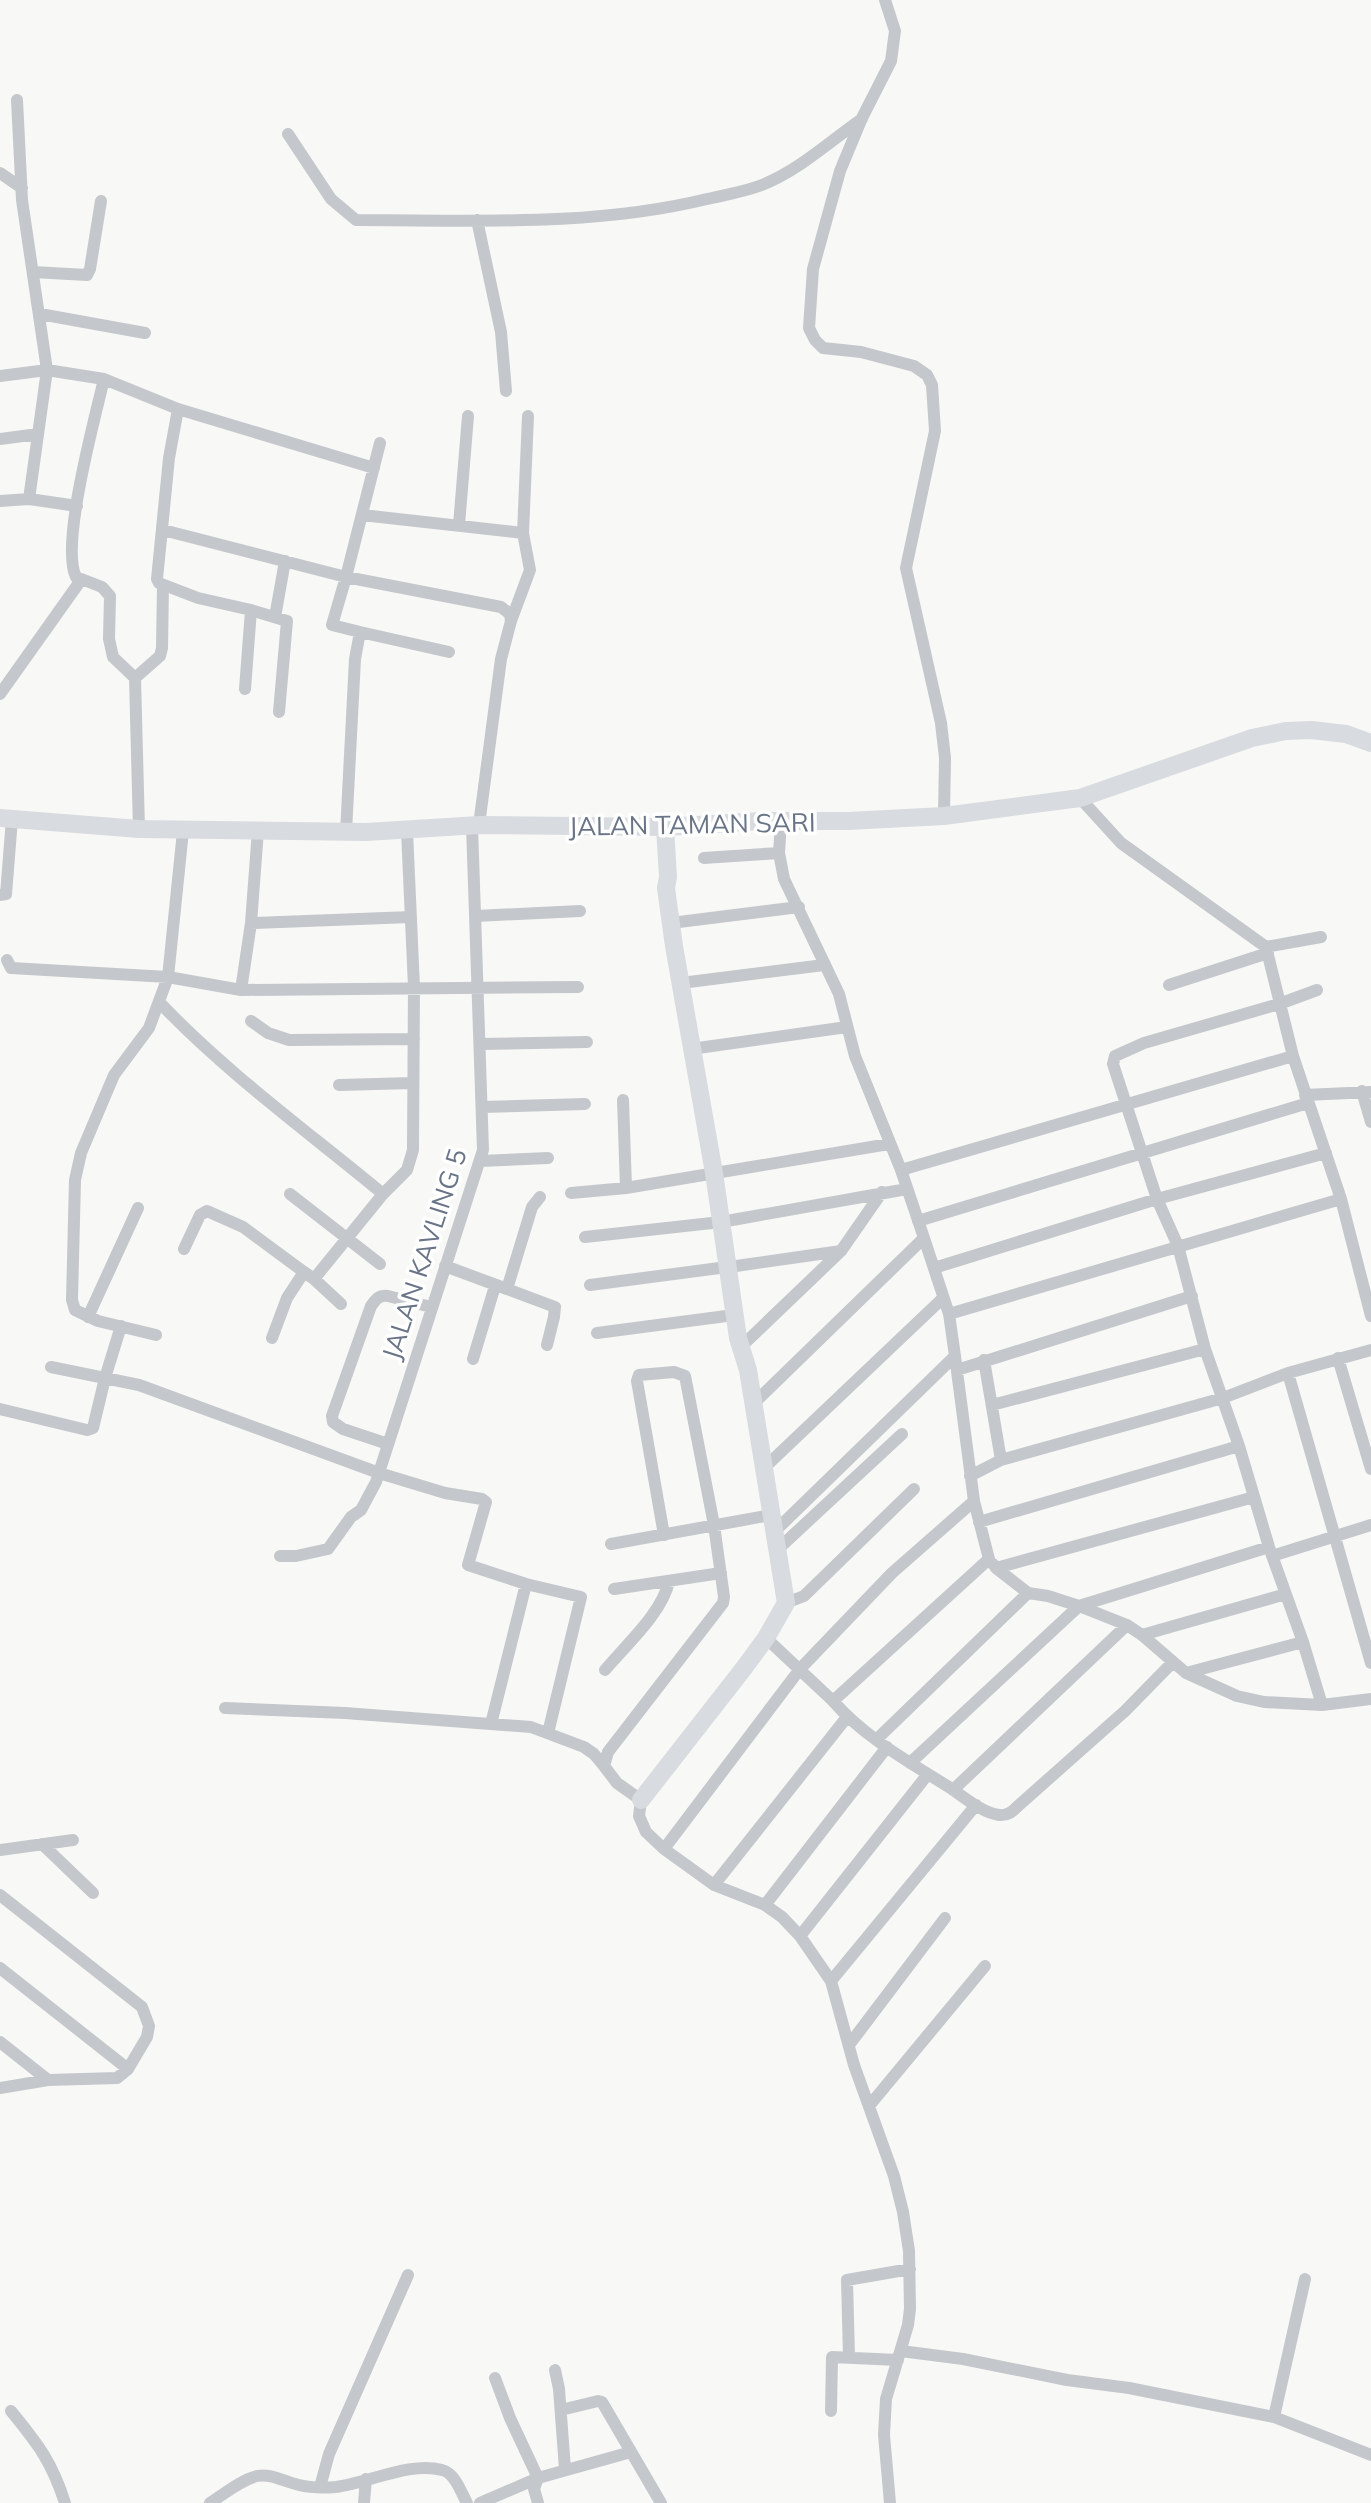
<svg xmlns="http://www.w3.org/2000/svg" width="1371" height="2503" viewBox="0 0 1371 2503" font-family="Mulish,sans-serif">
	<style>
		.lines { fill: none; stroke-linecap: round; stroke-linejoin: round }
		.street { stroke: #c4c7cb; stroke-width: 12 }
		.secondary { stroke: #d8dbdf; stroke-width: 18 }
		.labels { text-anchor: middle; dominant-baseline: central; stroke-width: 7; stroke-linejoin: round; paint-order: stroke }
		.street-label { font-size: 26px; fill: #697486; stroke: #fff }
	</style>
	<rect width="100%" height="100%" fill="#f8f9f6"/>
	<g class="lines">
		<!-- street -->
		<path class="street" d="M 885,0 L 895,31 L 891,61 L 862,118 L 840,171 L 813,269 L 809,328 L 815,340 L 823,348 L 861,352 L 914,366 L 927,375 L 932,385 L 935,431 L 906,568 L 941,723 L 945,758 L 944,816
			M 17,100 L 22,200 L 47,370 L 29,499
			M 288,134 L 331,199 L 356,220 C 474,220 592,227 707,199 C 724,195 743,192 759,186 C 796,173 830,141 862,119
			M 0,173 L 22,188
			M 477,220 L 501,332 L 506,391
			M 33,272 L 87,275 L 90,269 L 101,201
			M 40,314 L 145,333
			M 0,376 L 47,370 L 104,379 L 178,409 L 374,468
			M 104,379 C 95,418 60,545 76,577 L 102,587 L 110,596 L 109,639 L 113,657 L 135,678 L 139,829
			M 178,409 L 169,458 L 157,579 L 159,583 L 198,598 L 251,610 L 287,621 L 279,712
			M 0,439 L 38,434
			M 0,501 L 29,499 L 77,506
			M 362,515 L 523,533
			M 459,525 L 468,416
			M 163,530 L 346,577 L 380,443
			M 275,617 L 285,561
			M 511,621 L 530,570 L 523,533 L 528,416
			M 360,632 L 449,652
			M 135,678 L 160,656 L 162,648 L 163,585
			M 245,689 L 251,610
			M 0,694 L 81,580
			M 1080,798 L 1121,843 L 1266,947 L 1293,1056 L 1341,1199 L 1371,1316
			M 346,832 L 355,659 L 360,632 L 332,625 L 346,577 L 501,607 L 510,614 L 511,621 L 501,659 L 479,825
			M 704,858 L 779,853
			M 0,895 L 6,894 L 12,819
			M 476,916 L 580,911
			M 679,922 L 799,907
			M 251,923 L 411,917
			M 1266,947 L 1321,937
			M 7,960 L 11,968 L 168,977 L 241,990 L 578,987
			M 689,982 L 824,965
			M 1169,985 L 1268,953
			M 241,990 L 251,923 L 258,830
			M 1317,990 L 1279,1004 L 1144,1043 L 1115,1056 L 1113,1064 L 1157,1199 L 1178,1246 L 1205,1349 L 1239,1446 L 1269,1547 L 1303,1642 L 1322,1705
			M 160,1003 C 228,1074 307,1131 383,1194 L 407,1170 L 413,1150 L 414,987 L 407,831
			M 251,1021 L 268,1033 L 289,1040 L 414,1039
			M 480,1044 L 587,1042
			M 691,1049 L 847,1027
			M 339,1085 L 413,1083
			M 1362,1091 L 1371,1122
			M 1305,1095 L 1371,1092
			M 623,1100 L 626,1188
			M 482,1107 L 585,1104
			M 480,1161 L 548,1158
			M 901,1170 L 1293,1056
			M 571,1193 L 626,1188 L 889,1144
			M 290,1194 L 380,1264
			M 918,1221 L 1308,1103
			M 585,1237 L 721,1222 L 907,1189
			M 184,1249 L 200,1215 L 207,1211 L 243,1227 L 304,1272
			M 445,1266 L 507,1289 L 532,1207 L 540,1197
			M 736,1266 L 841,1251
			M 934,1268 L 1157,1199 L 1326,1153
			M 314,1279 L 341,1304
			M 590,1285 L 727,1267
			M 507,1289 L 555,1307 L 554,1317 L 547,1345
			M 949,1314 L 1341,1199
			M 88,1317 L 138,1208
			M 597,1333 L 734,1315
			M 156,1335 L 98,1321 L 75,1310 L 72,1300 L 75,1180 L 81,1153 L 114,1075 L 149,1028 L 168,977 L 183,831
			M 272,1338 L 287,1298 L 304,1272 L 314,1279 L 383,1194
			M 739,1344 L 746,1342 L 841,1251 L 882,1192
			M 1338,1358 L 1371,1469
			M 473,1359 L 495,1286
			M 984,1360 L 1001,1460
			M 51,1367 L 139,1385 L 379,1473 L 445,1493 L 482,1499 L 486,1502 L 468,1565 L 526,1584
			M 957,1370 L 1192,1296
			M 1288,1373 L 1371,1663
			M 753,1404 L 924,1238
			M 992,1405 L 1205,1349
			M 0,1409 L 87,1430 L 93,1428 L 105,1378 L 121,1326
			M 388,1444 L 343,1429 L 333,1422 L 332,1416 L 371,1306 C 376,1299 379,1295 388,1296 L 431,1307
			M 763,1469 L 942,1299
			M 970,1476 L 1001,1460 L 1223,1398 L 1288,1373 L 1371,1350
			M 979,1522 L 1239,1446
			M 773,1533 L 955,1356 L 949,1314 L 924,1238 L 901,1170 L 855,1056 L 839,994 L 784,879 L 779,853 L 781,821
			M 664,1535 L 637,1381 L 639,1375 L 674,1372 L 685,1376 L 714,1525 L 724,1597 L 723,1603 L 608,1752 L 604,1766 L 617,1783 L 641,1800 L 639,1816 L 646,1832 L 664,1849 L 714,1885 L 765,1905 L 782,1917 L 800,1936 L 831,1981 L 854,2065 L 894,2176 L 903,2212 L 909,2251 L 910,2309 L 908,2325 L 886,2399 L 884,2435 L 890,2503
			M 611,1544 L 771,1515
			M 777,1550 L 902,1434
			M 280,1556 L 296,1556 L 328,1549 L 351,1517 L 361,1510 L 376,1482 L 483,1150 L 472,826
			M 1272,1556 L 1371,1525
			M 993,1564 L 996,1568 L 1254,1497
			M 996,1568 L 1028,1593 L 1048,1596 L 1079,1606 L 1127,1625 L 1142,1635 L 1186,1673 L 1237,1696 L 1264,1702 L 1322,1705 L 1371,1699
			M 614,1589 L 721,1573
			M 786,1603 L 804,1596 L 914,1489
			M 1142,1635 L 1286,1594
			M 766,1638 L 833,1701 L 989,1559 L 974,1501 L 955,1356
			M 605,1670 C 626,1645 663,1612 669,1581
			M 1186,1673 L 1303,1642
			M 833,1701 C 865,1738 911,1763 952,1789 C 965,1798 983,1813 999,1815 C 1008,1816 1013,1811 1018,1806 L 1125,1711 L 1173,1662
			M 225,1708 L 345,1713 L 531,1727 L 584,1747 L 594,1754 L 604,1766
			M 491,1724 L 526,1584 L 581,1597 L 548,1733
			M 877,1739 L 1028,1593
			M 910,1763 L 1079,1606 L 1269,1547
			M 953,1790 L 1127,1625
			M 42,1844 L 93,1893
			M 664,1849 L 800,1669 L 892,1573 L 974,1501
			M 0,1850 L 73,1840
			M 714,1885 L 847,1717
			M 0,1895 L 142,2007 L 149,2026 L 147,2037 L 128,2069 L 117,2078 L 48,2080 L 0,2088
			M 765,1905 L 887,1747
			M 800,1936 L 928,1774
			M 0,1968 L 128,2069
			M 831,1981 L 976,1805
			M 0,2042 L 48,2080
			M 849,2045 L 945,1918
			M 869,2106 L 985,1966
			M 1305,2279 L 1274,2417 L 1371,2455
			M 901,2351 L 963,2359 L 1067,2380 L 1129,2388 L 1274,2417
			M 849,2357 L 847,2280 L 910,2269
			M 555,2370 L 559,2389 L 565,2469
			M 495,2378 L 510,2418 L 538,2478 L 534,2489 L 538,2503
			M 561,2410 L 598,2401 L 602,2402 L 661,2503
			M 11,2411 C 38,2444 52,2462 65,2503
			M 831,2411 L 832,2357 L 898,2360
			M 320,2487 L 329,2454 L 408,2275
			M 210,2503 C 224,2494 241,2480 257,2476 C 271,2473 285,2482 299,2485 C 311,2488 324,2488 336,2487 C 368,2483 411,2461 442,2470 C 455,2473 461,2492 467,2503
			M 364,2503 L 366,2479
			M 480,2503 L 538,2478 L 631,2452"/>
		<!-- secondary -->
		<path class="secondary" d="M 0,818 L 139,829 L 366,832 L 479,825 L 665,827 L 761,821 L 848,821 L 944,816 L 1080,798 L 1252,738 L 1286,731 L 1311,730 L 1346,734 L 1371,743
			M 641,1800 L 744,1668 L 766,1638 L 786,1603 L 748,1370 L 738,1338 L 714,1173 L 674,946 L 666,888 L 668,877 L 665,827"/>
	</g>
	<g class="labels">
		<!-- street labels -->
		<g class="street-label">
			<text transform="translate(692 824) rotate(-1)">JALAN TAMAN SARI</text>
			<text transform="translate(424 1254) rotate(-72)">JALAN KAVLING 5</text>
		</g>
	</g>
</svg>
